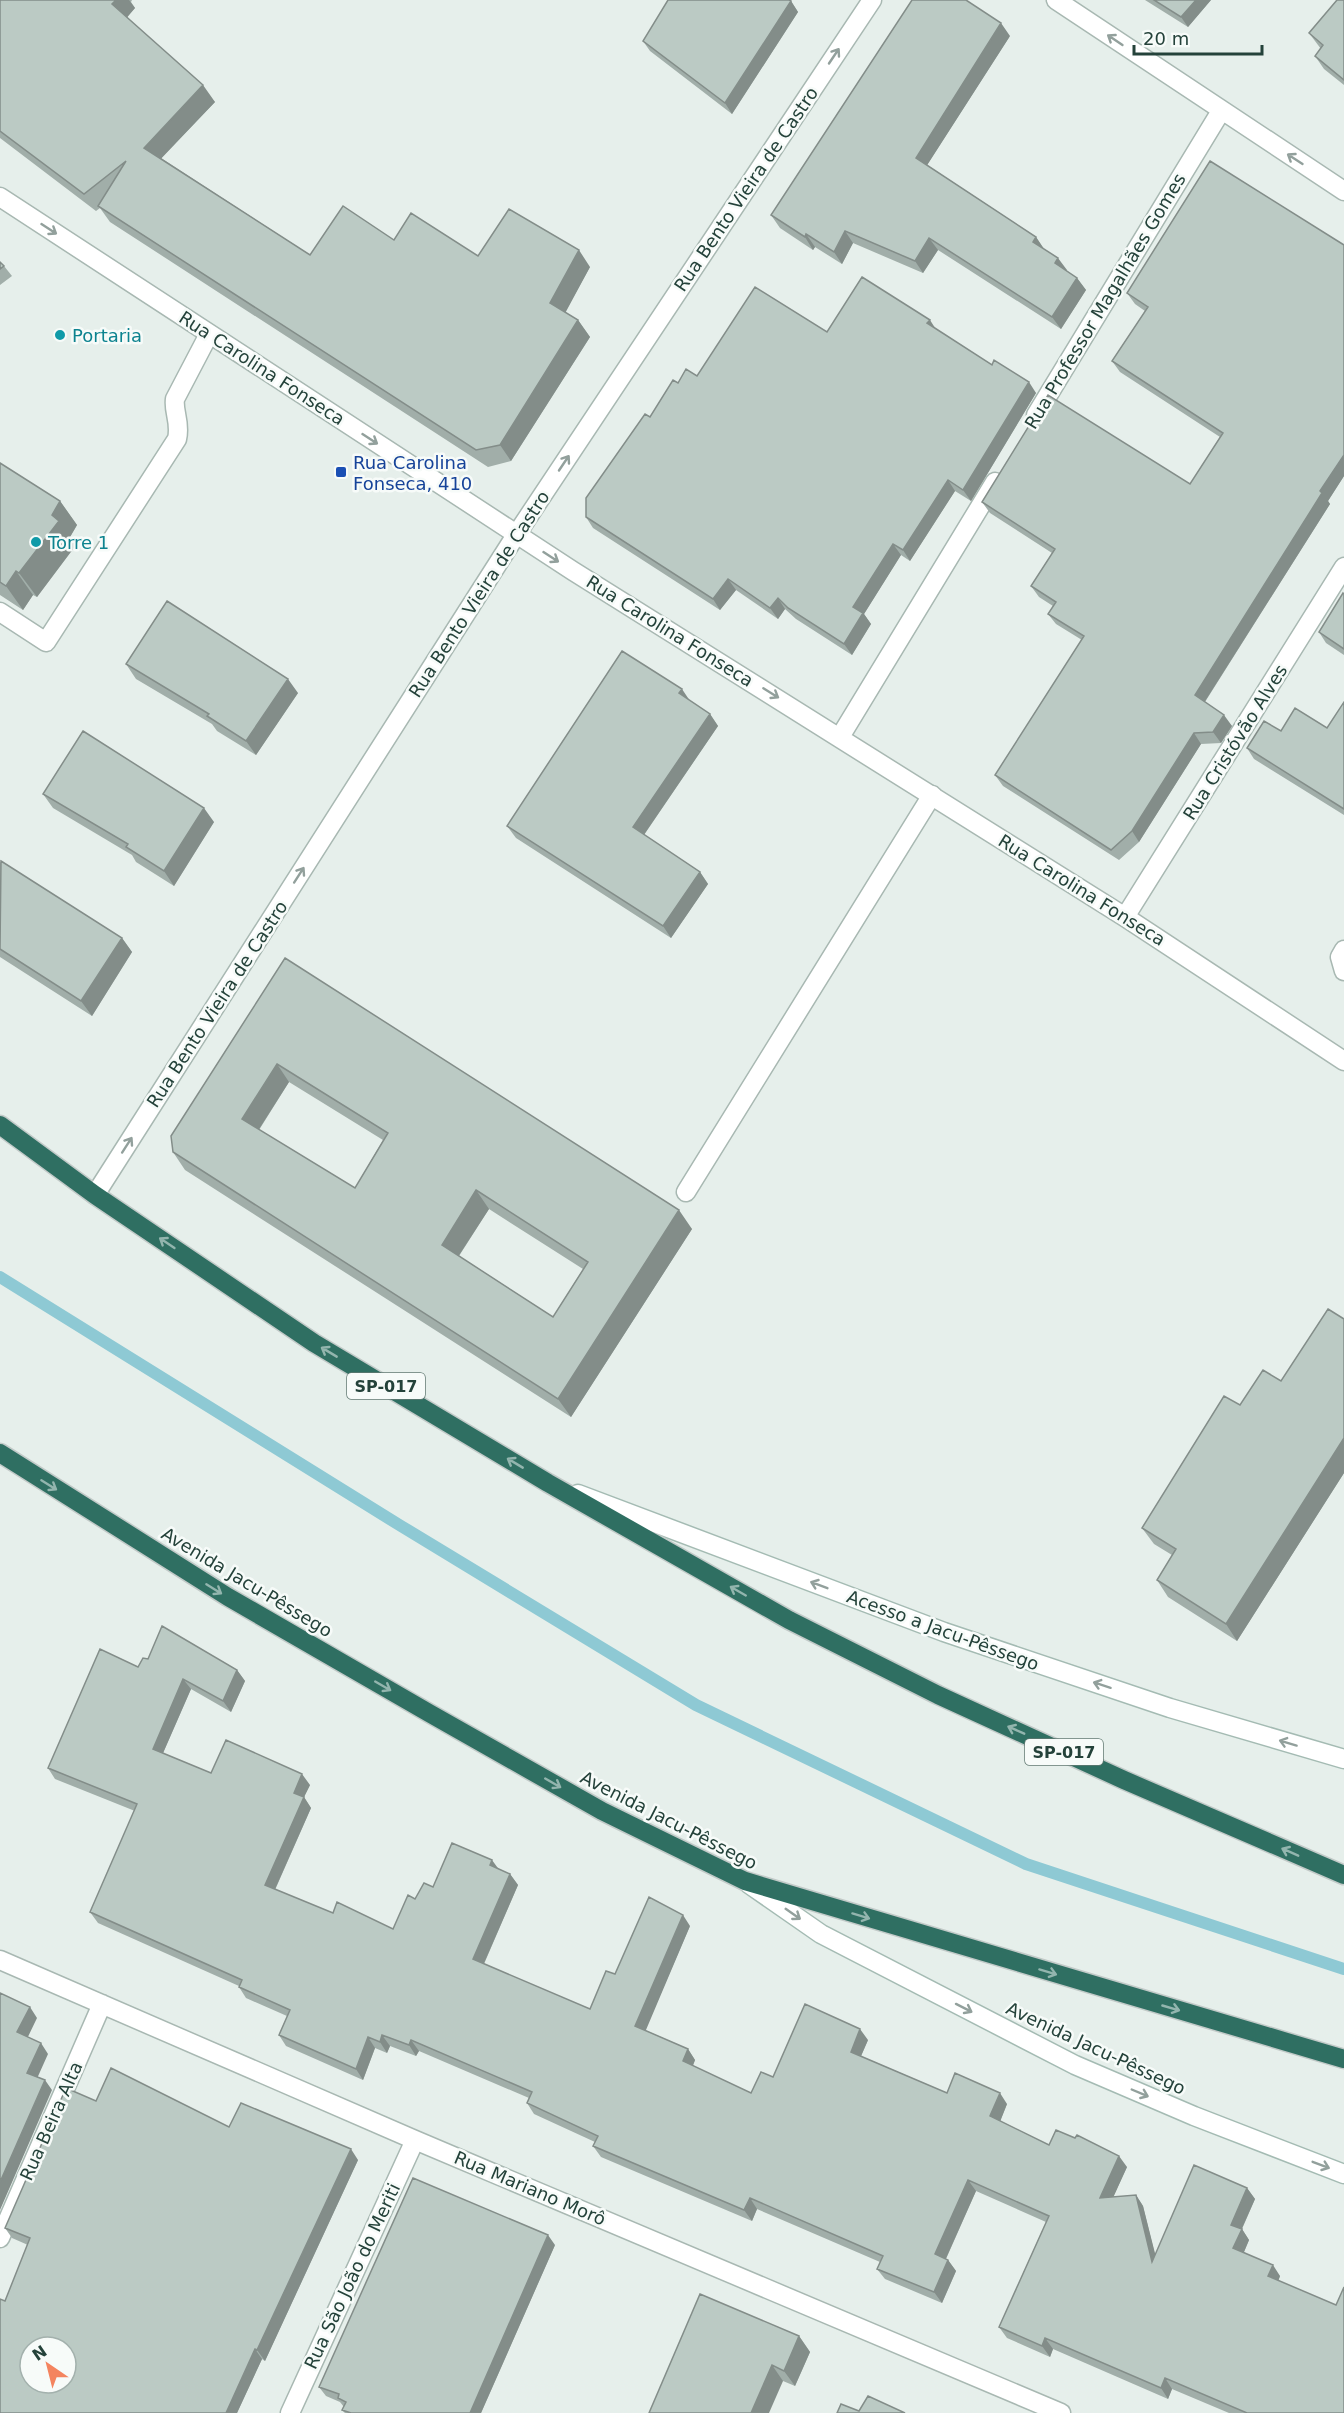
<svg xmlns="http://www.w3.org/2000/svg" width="1344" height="2413" viewBox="0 0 1344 2413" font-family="'DejaVu Sans',sans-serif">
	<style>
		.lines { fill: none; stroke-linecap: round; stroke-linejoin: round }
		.stream { stroke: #8ec9d4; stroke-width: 12 }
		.lane-casing { stroke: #a8b8b2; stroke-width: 21 }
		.street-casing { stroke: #a8b8b2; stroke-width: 21 }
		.secondary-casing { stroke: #a4bbb3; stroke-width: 21 }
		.highway-casing { stroke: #c2cac8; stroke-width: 21 }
		.lane { stroke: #fff; stroke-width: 18 }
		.street { stroke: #fff; stroke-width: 18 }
		.secondary { stroke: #fff; stroke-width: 18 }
		.highway { stroke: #2f6f62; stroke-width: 18 }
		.wall { fill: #a1aea9; fill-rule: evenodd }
		.shaded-wall { fill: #838d89 }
		.building { fill: #bbcac4; stroke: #838d89; stroke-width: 1.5; fill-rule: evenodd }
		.oneway { stroke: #92a09c }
		.oneway2 { stroke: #93b5ae }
		.culture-dot { fill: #0f9aa8; stroke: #f7fbf9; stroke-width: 2 }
		.transit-dot { fill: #1a4fb4; stroke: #f7fbf9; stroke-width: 2 }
		.labels { text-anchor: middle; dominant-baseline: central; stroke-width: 5; stroke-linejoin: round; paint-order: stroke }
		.shield { fill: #f7fbf9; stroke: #637a73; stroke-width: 1.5 }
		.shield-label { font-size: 16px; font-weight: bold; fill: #24423a }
		.street-label { font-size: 18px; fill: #24423a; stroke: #f7fbf9 }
		.culture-label { font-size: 18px; fill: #0d838f; stroke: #f7fbf9; text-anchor: start }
		.transit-label { font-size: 18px; fill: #164399; stroke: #f7fbf9; text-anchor: start }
	</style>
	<rect width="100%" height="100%" fill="#e6efeb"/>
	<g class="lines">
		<!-- stream -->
		<path class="stream" d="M 0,1277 L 401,1526 L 696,1705 L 1026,1864 L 1344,1969"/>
		<defs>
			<path id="lane" d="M 0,612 L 46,642 L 177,439 C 181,422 173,412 175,399 L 209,334
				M 1344,950 L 1340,957 L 1344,971
				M 686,1192 L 932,795"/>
			<path id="street" d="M 1056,0 L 1344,191
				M 0,197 L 573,571 L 1125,917 L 1344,1061
				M 1036,415 L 1221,111
				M 840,737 L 995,482
				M 1125,917 L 1344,567
				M 95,1195 L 516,535 L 872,0
				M 0,1960 L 415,2140 L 1061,2413
				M 0,2238 L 102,2004
				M 290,2413 L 415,2140"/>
			<path id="secondary" d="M 578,1494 L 944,1632 L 1170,1708 L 1344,1759
				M 749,1884 L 821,1934 L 1075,2065 L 1194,2116 L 1344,2174"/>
			<path id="highway" d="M 0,1125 L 95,1195 L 314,1343 L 548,1483 L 789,1620 L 938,1695 L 1124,1780 L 1344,1875
				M 0,1453 L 228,1597 L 429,1713 L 602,1811 L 745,1881 L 1344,2059"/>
		</defs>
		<!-- lane casing -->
		<use href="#lane" class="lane-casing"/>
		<!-- street casing -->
		<use href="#street" class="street-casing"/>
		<!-- secondary casing -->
		<use href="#secondary" class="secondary-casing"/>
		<!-- highway casing -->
		<use href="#highway" class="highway-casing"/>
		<!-- lane -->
		<use href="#lane" class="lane"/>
		<!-- street -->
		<use href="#street" class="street"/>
		<!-- secondary -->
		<use href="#secondary" class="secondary"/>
		<!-- highway -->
		<use href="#highway" class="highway"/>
	</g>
	<!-- wall -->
	<path class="wall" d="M 0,0 L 132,0 L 131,2 L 135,8 L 127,17 L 215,102 L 161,158 L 310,255 L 394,240 L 478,256 L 590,267 L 565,312 L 578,320 L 590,337 L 511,461 L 488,467 L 110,222 L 100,208 L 96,211 L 0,138 Z
		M 1145,0 L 1211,0 L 1188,27 Z
		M 1344,0 L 1344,85 L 1324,69 L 1315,56 L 1321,49 L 1309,33 Z
		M 791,1 L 798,12 L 732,114 L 650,51 L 643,41 Z
		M 1010,36 L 927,165 L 1036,237 L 1044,249 L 1066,271 L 1077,278 L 1086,290 L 1061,329 L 938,250 L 923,273 L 853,243 L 842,264 L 815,247 L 813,250 L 780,228 L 771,215 Z
		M 1344,245 L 1344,476 L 1328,501 L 1330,504 L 1205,702 L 1232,726 L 1221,743 L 1201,744 L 1139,842 L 1119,860 L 1003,786 L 995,775 L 1082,640 L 1056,624 L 1048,614 L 1053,606 L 1039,597 L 1031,586 L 1052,553 L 990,513 L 982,502 L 1190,484 L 1220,437 L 1120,372 L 1112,361 L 1145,311 L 1135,304 L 1127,293 Z
		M 0,262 L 4,266 L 12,276 L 0,285 Z
		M 936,329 L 1036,393 L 971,501 L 955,491 L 910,561 L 901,555 L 864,614 L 871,624 L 852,655 L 796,619 L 785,609 L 778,619 L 736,590 L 720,610 L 593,528 L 586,517 L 650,417 L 678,383 L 827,332 Z
		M 0,463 L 60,501 L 77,525 L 70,537 L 76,545 L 37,597 L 33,595 L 23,610 L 0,595 Z
		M 1344,594 L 1344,655 L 1326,643 L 1319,632 Z
		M 126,664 L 298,693 L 256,755 L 217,731 L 212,724 L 136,679 Z
		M 690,701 L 710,714 L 718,726 L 644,835 L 700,872 L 708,884 L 671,938 L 516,838 L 507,826 Z
		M 1344,702 L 1344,815 L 1254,759 L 1247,748 L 1281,731 L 1327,728 Z
		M 43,794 L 214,822 L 174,886 L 136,862 L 132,855 L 53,808 Z
		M 0,862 L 122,938 L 132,952 L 92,1016 L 0,957 Z
		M 285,958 L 692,1229 L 571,1417 L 185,1170 L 173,1152 ZM 289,1082 L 383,1140 L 355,1188 L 259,1130 ZM 489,1209 L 583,1269 L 553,1317 L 459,1256 Z
		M 1344,1319 L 1344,1473 L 1237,1641 L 1168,1597 L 1157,1580 L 1172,1555 L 1154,1544 L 1142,1528 L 1240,1405 L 1281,1381 Z
		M 148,1659 L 237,1670 L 245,1681 L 231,1712 L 191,1689 L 163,1753 L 211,1773 L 310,1785 L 304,1797 L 311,1808 L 275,1890 L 333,1913 L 393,1929 L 415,1899 L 433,1887 L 497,1868 L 510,1874 L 518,1885 L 484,1964 L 590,2009 L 615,1974 L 690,1926 L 645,2030 L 688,2049 L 695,2060 L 693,2066 L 751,2093 L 773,2077 L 868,2040 L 861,2056 L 947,2093 L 1007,2104 L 1000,2121 L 1049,2145 L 1127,2167 L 1113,2197 L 1136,2195 L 1143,2206 L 1155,2255 L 1247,2188 L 1255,2199 L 1242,2229 L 1249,2240 L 1244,2252 L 1280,2276 L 1278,2281 L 1344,2413 L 1229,2413 L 1172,2389 L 1168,2399 L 1053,2349 L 1050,2357 L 1007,2338 L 999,2327 L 1046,2222 L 976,2191 L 946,2259 L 948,2260 L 956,2271 L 942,2303 L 885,2279 L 877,2269 L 880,2262 L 757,2209 L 752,2221 L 601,2157 L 593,2146 L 595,2142 L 534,2114 L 527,2103 L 529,2098 L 419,2051 L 416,2056 L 390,2046 L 387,2053 L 375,2048 L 363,2080 L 286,2046 L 279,2035 L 287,2016 L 246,1998 L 239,1987 L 239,1986 L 98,1923 L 90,1912 L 135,1811 L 55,1779 L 48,1768 L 138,1667 Z
		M 96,2101 L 229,2127 L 358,2160 L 277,2335 L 265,2361 L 262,2359 L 237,2413 L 0,2413 L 5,2301 L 28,2245 L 12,2238 L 5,2228 Z
		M 555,2245 L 481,2413 L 345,2413 L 342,2410 L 344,2407 L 340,2402 L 326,2396 L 319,2387 Z
		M 799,2336 L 810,2352 L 795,2386 L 783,2381 L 649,2413 Z"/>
	<!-- shaded-wall -->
	<path class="shaded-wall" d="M 116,0 L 129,0 L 135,8 L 124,21 L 112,4 Z
		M 1196,0 L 1211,0 L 1188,27 L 1181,17 Z
		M 791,1 L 798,12 L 732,114 L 725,103 Z
		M 1001,23 L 1010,36 L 924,170 L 916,158 Z
		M 203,85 L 215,102 L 156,164 L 144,148 Z
		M 845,231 L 853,243 L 842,264 L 834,252 Z
		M 806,234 L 815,247 L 813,250 L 805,237 Z
		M 1036,237 L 1044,249 L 1033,242 Z
		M 929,238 L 938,250 L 923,273 L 915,261 Z
		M 579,250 L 590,267 L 562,319 L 550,303 Z
		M 1058,258 L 1067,270 L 1063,275 L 1055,263 Z
		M 1077,278 L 1086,290 L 1061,329 L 1052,317 Z
		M 578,320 L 590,337 L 511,461 L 500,445 Z
		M 930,320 L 937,331 L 927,323 Z
		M 1029,382 L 1036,393 L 971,501 L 963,490 Z
		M 1344,455 L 1344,476 L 1328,501 L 1330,504 L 1202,706 L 1195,695 L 1320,491 Z
		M 948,480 L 955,491 L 910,561 L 903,550 Z
		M 60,501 L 77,525 L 70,537 L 76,545 L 37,597 L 19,573 Z
		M 893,544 L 901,555 L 864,614 L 871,624 L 852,655 L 844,644 L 853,607 Z
		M 16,571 L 33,595 L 23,610 L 6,586 Z
		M 728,579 L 736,590 L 720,610 L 713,599 Z
		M 778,598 L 785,609 L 778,619 L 770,608 Z
		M 288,679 L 298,693 L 256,755 L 246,741 Z
		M 682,689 L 690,701 L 679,693 Z
		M 710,714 L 718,726 L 641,839 L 633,827 Z
		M 1224,715 L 1232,726 L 1221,743 L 1213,732 Z
		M 1194,733 L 1201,744 L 1139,842 L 1132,831 Z
		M 204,808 L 214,822 L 174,886 L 164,871 Z
		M 700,872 L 708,884 L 671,938 L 663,926 Z
		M 122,938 L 132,952 L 92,1016 L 81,1001 Z
		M 277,1064 L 289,1082 L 254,1137 L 242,1119 Z
		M 476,1190 L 489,1209 L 454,1263 L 442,1245 Z
		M 679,1210 L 692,1229 L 571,1417 L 558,1399 Z
		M 1344,1438 L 1344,1473 L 1237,1641 L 1226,1624 Z
		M 237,1670 L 245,1681 L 231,1712 L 223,1701 Z
		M 183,1679 L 191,1689 L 160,1760 L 153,1749 Z
		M 302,1774 L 310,1785 L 304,1797 L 311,1808 L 272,1896 L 265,1885 L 294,1793 Z
		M 492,1860 L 500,1871 L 490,1865 Z
		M 510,1874 L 518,1885 L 481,1970 L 473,1959 Z
		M 683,1915 L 690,1926 L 643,2037 L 635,2026 Z
		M 30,2007 L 37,2018 L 25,2043 L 17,2032 Z
		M 860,2029 L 868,2040 L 858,2063 L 851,2052 Z
		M 382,2035 L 390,2046 L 387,2053 L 380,2042 Z
		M 368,2037 L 375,2048 L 363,2080 L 356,2069 Z
		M 411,2040 L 419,2051 L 416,2056 L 409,2045 Z
		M 41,2043 L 48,2054 L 35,2083 L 27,2073 Z
		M 688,2049 L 695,2060 L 690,2072 L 683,2061 Z
		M 45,2080 L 52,2090 L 0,2210 L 0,2182 Z
		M 1000,2093 L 1007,2104 L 998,2127 L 990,2116 Z
		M 351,2149 L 358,2160 L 265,2361 L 257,2350 Z
		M 1119,2156 L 1127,2167 L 1108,2209 L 1100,2198 Z
		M 968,2180 L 976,2191 L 943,2265 L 935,2254 Z
		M 1247,2188 L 1255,2199 L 1239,2235 L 1231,2225 Z
		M 1136,2195 L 1143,2206 L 1160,2273 L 1152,2262 Z
		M 750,2198 L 757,2209 L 752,2221 L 744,2210 Z
		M 1242,2229 L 1249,2240 L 1241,2259 L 1233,2248 Z
		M 548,2235 L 555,2245 L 481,2413 L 470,2413 Z
		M 948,2260 L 956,2271 L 942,2303 L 934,2292 Z
		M 1273,2265 L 1280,2276 L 1276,2287 L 1268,2276 Z
		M 799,2336 L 810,2352 L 795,2386 L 784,2371 Z
		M 1045,2338 L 1053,2349 L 1050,2357 L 1042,2346 Z
		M 255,2349 L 262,2359 L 237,2413 L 226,2413 Z
		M 772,2365 L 783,2381 L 769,2413 L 751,2413 Z
		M 1165,2378 L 1172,2389 L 1168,2399 L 1161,2388 Z"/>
	<!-- building -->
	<path class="building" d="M 0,0 L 116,0 L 112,4 L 203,85 L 144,148 L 310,255 L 343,206 L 394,240 L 411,213 L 478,256 L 509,209 L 579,250 L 550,303 L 578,320 L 500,445 L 476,450 L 98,206 L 126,161 L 84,194 L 0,131 Z
		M 668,0 L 789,0 L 791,1 L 725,103 L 643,41 Z
		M 912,0 L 966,0 L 1001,23 L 916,158 L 1036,237 L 1033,242 L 1058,258 L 1055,263 L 1077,278 L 1052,317 L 929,238 L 915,261 L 845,231 L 834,252 L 806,234 L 805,237 L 771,215 Z
		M 1154,0 L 1196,0 L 1181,17 Z
		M 1337,0 L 1344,0 L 1344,80 L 1315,56 L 1323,45 L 1309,33 Z
		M 1210,161 L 1344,245 L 1344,455 L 1320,491 L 1322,493 L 1195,695 L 1224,715 L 1213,732 L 1194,733 L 1132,831 L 1111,850 L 995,775 L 1084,636 L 1048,614 L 1056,602 L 1031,586 L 1055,549 L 982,502 L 1048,395 L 1190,484 L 1223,433 L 1112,361 L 1148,307 L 1127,293 Z
		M 0,262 L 4,266 L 0,269 Z
		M 862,277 L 930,320 L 927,323 L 992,365 L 994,360 L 1029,382 L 963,490 L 948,480 L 903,550 L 893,544 L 853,607 L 863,613 L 844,644 L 788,608 L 778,598 L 770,608 L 728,579 L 713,599 L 586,517 L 586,498 L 645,414 L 650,417 L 673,380 L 678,383 L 686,369 L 697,376 L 755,287 L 827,332 Z
		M 0,463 L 60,501 L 52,515 L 59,521 L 19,573 L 16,571 L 6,586 L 0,582 Z
		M 1343,593 L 1344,594 L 1344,649 L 1319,632 Z
		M 167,601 L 288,679 L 246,741 L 207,716 L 209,714 L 126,664 Z
		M 622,651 L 682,689 L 679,693 L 710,714 L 633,827 L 700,872 L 663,926 L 507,826 Z
		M 1344,702 L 1344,809 L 1247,748 L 1264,721 L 1281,731 L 1295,708 L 1327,728 Z
		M 83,731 L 204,808 L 164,871 L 126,847 L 128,844 L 43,794 Z
		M 1,861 L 122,938 L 81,1001 L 0,949 Z
		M 285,958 L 679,1210 L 558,1399 L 173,1152 L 171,1136 ZM 277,1064 L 388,1133 L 355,1188 L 242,1119 ZM 476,1190 L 588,1262 L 553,1317 L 442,1245 Z
		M 1328,1309 L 1344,1319 L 1344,1438 L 1226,1624 L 1157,1580 L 1176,1549 L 1142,1528 L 1224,1396 L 1240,1405 L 1263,1370 L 1281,1381 Z
		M 162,1626 L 237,1670 L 223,1701 L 183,1679 L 153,1749 L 211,1773 L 226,1740 L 302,1774 L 294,1793 L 304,1797 L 265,1885 L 333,1913 L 337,1902 L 393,1929 L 408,1895 L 415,1899 L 424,1883 L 433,1887 L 452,1843 L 492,1860 L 490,1865 L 510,1874 L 473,1959 L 590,2009 L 606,1971 L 615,1974 L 649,1897 L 683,1915 L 635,2026 L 688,2049 L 683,2061 L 751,2093 L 761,2072 L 773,2077 L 805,2004 L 860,2029 L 851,2052 L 947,2093 L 955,2073 L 1000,2093 L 990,2116 L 1049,2145 L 1056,2130 L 1075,2138 L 1077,2135 L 1119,2156 L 1100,2198 L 1136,2195 L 1152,2262 L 1194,2165 L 1247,2188 L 1231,2225 L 1242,2229 L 1233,2248 L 1273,2265 L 1268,2276 L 1336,2305 L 1344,2287 L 1344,2413 L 1247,2413 L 1165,2378 L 1161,2388 L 1045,2338 L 1042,2346 L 999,2327 L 1049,2216 L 968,2180 L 935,2254 L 948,2260 L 934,2292 L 877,2269 L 883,2256 L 750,2198 L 744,2210 L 593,2146 L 598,2136 L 527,2103 L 532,2092 L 411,2040 L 409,2045 L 382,2035 L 380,2042 L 368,2037 L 356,2069 L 279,2035 L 290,2010 L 239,1987 L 242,1980 L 90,1912 L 137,1804 L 48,1768 L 100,1649 L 138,1667 L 143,1658 L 148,1659 Z
		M 0,1993 L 30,2007 L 17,2032 L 41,2043 L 27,2073 L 45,2080 L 0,2182 Z
		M 111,2068 L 229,2127 L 241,2103 L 351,2149 L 257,2350 L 255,2349 L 226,2413 L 0,2413 L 0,2299 L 5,2301 L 30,2238 L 5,2228 L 66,2088 L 96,2101 ZM 30,2347 L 66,2347 L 66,2383 L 30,2383 Z
		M 413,2178 L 548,2235 L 470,2413 L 351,2413 L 342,2410 L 346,2402 L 338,2398 L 339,2394 L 319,2387 Z
		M 700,2294 L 799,2336 L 784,2371 L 772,2365 L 751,2413 L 649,2413 Z
		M 868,2396 L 905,2413 L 837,2413 L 841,2404 L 859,2411 Z"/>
	<!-- one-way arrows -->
	<defs><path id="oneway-shaft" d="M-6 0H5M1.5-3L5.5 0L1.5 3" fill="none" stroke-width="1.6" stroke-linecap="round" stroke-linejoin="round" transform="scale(1.5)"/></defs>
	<g class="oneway">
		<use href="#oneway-shaft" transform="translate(1115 40) rotate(-146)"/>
		<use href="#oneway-shaft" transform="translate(834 56) rotate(-56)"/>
		<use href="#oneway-shaft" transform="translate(1295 159) rotate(-147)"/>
		<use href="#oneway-shaft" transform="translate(49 229) rotate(33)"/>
		<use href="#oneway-shaft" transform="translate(370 439) rotate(33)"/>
		<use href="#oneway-shaft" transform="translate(564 463) rotate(-56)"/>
		<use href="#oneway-shaft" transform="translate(551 557) rotate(33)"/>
		<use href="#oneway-shaft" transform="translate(771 693) rotate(32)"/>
		<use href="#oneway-shaft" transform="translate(299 875) rotate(-57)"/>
		<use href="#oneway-shaft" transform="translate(127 1145) rotate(-57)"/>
		<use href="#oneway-shaft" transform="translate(819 1585) rotate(-159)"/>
		<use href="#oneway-shaft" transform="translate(1102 1685) rotate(-162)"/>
		<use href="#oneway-shaft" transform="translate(1288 1743) rotate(-163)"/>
		<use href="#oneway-shaft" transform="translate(793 1914) rotate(35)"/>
		<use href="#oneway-shaft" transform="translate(964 2008) rotate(27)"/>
		<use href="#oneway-shaft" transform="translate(1140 2093) rotate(23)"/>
		<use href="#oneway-shaft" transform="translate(1321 2165) rotate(21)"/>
	</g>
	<g class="oneway2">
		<use href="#oneway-shaft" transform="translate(167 1243) rotate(-146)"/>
		<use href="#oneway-shaft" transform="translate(329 1352) rotate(-149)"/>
		<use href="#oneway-shaft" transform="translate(515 1463) rotate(-149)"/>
		<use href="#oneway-shaft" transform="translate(49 1485) rotate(32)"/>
		<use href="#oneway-shaft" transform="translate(214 1589) rotate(32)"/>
		<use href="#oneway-shaft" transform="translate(738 1591) rotate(-150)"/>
		<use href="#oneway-shaft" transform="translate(383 1686) rotate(30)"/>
		<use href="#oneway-shaft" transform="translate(1016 1730) rotate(-156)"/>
		<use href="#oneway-shaft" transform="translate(553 1783) rotate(30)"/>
		<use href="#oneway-shaft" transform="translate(1290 1852) rotate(-156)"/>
		<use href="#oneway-shaft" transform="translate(861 1916) rotate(17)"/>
		<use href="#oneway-shaft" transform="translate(1048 1972) rotate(17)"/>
		<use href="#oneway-shaft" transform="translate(1171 2008) rotate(16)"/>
	</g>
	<!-- markers -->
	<g class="culture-dot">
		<circle cx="60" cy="335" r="6"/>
		<circle cx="36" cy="542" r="6"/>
	</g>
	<rect class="transit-dot" x="335" y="466" width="12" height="12" rx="3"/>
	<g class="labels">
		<!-- shield labels -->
		<g class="shield">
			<rect x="347" y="1373" width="78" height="26" rx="4.5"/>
			<rect x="1025" y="1739" width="78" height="26" rx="4.5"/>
		</g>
		<g class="shield-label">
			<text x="386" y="1386">SP-017</text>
			<text x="1064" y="1752">SP-017</text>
		</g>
		<!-- street labels -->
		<g class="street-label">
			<text transform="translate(746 189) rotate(-56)">Rua Bento Vieira de Castro</text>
			<text transform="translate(1105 301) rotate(-59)">Rua Professor Magalhães Gomes</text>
			<text transform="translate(262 368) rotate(33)">Rua Carolina Fonseca</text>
			<text transform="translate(479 594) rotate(-57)">Rua Bento Vieira de Castro</text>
			<text transform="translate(670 631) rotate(32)">Rua Carolina Fonseca</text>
			<text transform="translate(1235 742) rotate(-58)">Rua Cristóvão Alves</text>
			<text transform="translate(1082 890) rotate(32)">Rua Carolina Fonseca</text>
			<text transform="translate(217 1004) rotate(-57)">Rua Bento Vieira de Castro</text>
			<text transform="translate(247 1582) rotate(31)">Avenida Jacu-Pêssego</text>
			<text transform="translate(943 1630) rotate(20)">Acesso a Jacu-Pêssego</text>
			<text transform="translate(669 1820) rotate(27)">Avenida Jacu-Pêssego</text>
			<text transform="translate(1096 2048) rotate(25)">Avenida Jacu-Pêssego</text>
			<text transform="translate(51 2121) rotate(-66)">Rua Beira Alta</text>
			<text transform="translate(530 2188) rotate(23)">Rua Mariano Morô</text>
			<text transform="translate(352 2276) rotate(-65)">Rua São João do Meriti</text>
		</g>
		<!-- culture labels -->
		<g class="culture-label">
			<text x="72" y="335">Portaria</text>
			<text x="48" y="542">Torre 1</text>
		</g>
		<!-- transit labels -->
		<g class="transit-label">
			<text x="353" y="462">Rua Carolina<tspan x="353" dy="21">Fonseca, 410</tspan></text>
		</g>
	</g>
	<!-- north arrow -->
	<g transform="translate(48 2365) rotate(325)"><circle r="28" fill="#f7fbf9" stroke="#a3b1ad" stroke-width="1.5"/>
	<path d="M0-4.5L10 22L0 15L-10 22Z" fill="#f4845f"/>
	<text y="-9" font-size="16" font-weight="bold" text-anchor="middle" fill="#24423a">N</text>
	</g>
	<!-- scale -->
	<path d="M1134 45v9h128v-9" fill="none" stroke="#24423a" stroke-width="3"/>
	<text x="1143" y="45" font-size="18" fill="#24423a" stroke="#f7fbf9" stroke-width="4.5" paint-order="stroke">20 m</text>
</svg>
